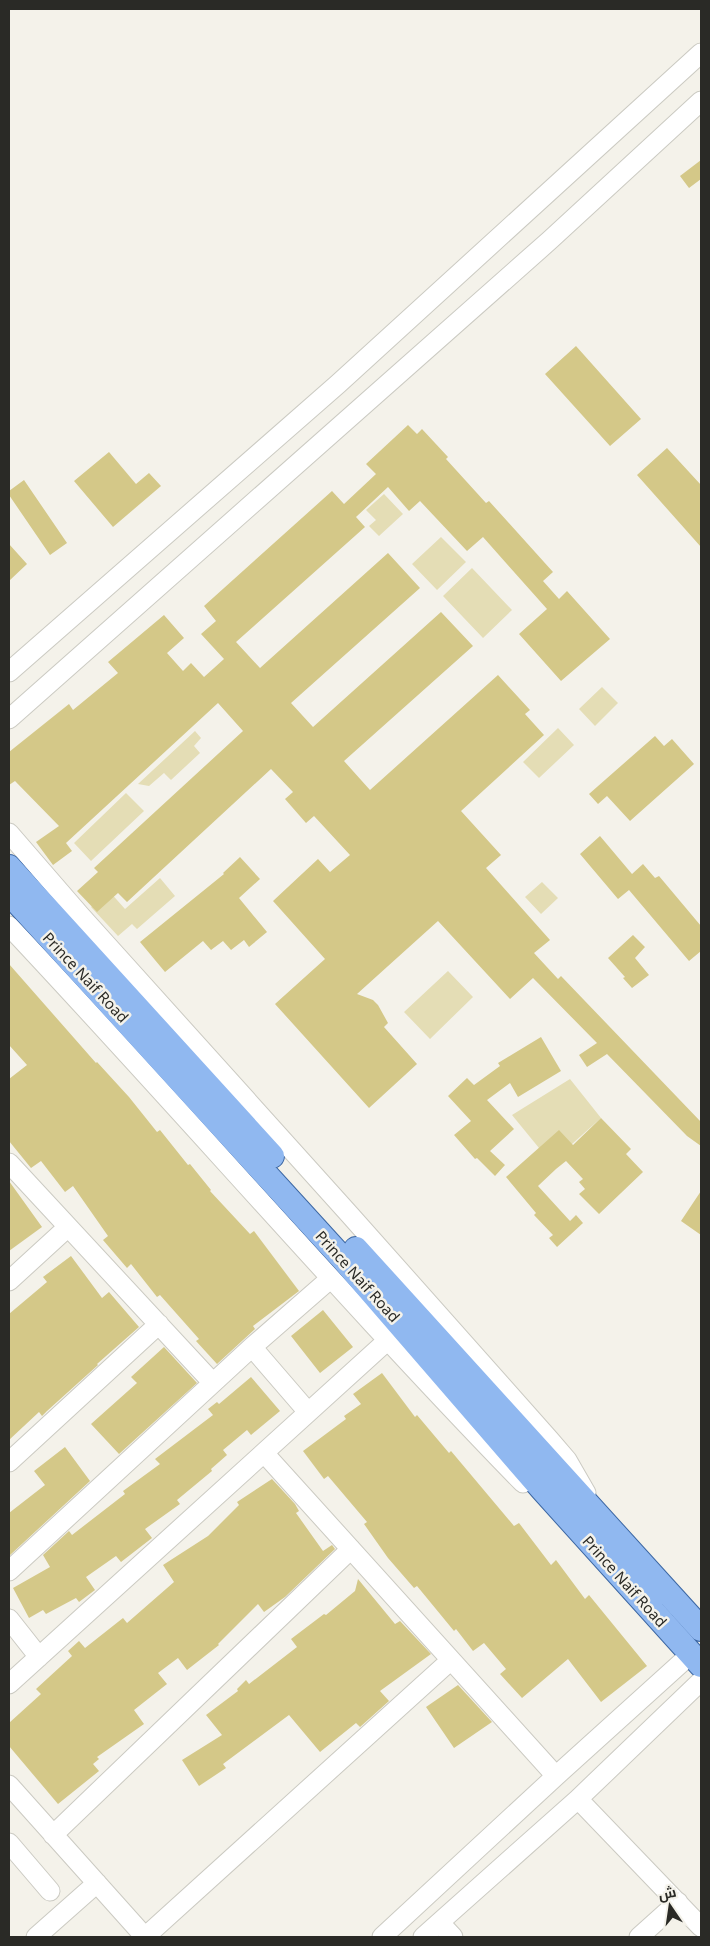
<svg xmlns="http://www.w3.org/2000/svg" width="710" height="1946" viewBox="0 0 710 1946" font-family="'Noto Sans',Cairo,sans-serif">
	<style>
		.green { fill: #e4ddb5 }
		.building { fill: #d4c888 }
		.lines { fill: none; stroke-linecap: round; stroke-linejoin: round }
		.minor-casing { stroke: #cbcac2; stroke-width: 21 }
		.major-casing { stroke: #3c67a3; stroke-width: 26 }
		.minor { stroke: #fff; stroke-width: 19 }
		.major { stroke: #90b8f0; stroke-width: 24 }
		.labels { text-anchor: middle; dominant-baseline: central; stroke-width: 5; stroke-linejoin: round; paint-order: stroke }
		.street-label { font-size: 15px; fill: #2a2a26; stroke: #f4f2ea }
	</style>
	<rect width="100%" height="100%" fill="#f4f2ea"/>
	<!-- green -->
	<path class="green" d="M 384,494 L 403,514 L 379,536 L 369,526 L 376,520 L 366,510 Z
		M 441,537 L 466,562 L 437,590 L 412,564 Z
		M 472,568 L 512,610 L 483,638 L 443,596 Z
		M 602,687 L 618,703 L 595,726 L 579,709 Z
		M 558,728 L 574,745 L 539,778 L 523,762 Z
		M 195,731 L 201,738 L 194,746 L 200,753 L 171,780 L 164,773 L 149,786 L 138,784 Z
		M 126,793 L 144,811 L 91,861 L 74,843 Z
		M 160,878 L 175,896 L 137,929 L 132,924 L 118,936 L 91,907 L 109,891 L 125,909 Z
		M 542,882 L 558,898 L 541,914 L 525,897 Z
		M 448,971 L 473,997 L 430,1039 L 404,1012 Z
		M 570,1079 L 601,1118 L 572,1144 L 539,1148 L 512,1115 Z"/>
	<!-- building -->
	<path class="building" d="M 701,160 L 701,179 L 689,188 L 680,176 Z
		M 576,346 L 641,419 L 610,446 L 545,374 Z
		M 408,425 L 417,434 L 422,429 L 448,457 L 446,459 L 486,503 L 489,501 L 553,572 L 543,581 L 559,599 L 567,591 L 610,639 L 561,681 L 519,634 L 547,609 L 483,537 L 467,551 L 420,501 L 409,511 L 388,487 L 356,517 L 365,527 L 236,642 L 260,668 L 388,553 L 420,588 L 291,703 L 313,727 L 441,612 L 473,646 L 344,761 L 370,790 L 498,675 L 530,710 L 525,714 L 544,735 L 461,811 L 501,855 L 486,868 L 550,940 L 534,953 L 558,979 L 561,976 L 701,1122 L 701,1146 L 687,1136 L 607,1054 L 587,1067 L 579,1055 L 597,1043 L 533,978 L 510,999 L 438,921 L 357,994 L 373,1000 L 378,1005 L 388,1023 L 384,1027 L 417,1064 L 369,1108 L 275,1004 L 325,959 L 273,901 L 318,859 L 330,872 L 350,855 L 314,816 L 306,823 L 285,799 L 293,792 L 271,769 L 127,902 L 118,893 L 97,912 L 77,891 L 98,872 L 94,868 L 243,731 L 218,703 L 66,843 L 72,851 L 53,865 L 36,842 L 59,826 L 15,781 L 9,785 L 9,752 L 69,704 L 73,710 L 118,673 L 108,662 L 164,615 L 184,638 L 167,653 L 183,671 L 191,663 L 204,677 L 224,659 L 201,634 L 216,621 L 204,606 L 332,491 L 344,504 L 376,474 L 366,464 Z
		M 667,448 L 701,485 L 701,547 L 637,475 Z
		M 109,452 L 136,484 L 149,473 L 161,486 L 113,527 L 74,481 Z
		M 24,480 L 67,543 L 50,555 L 9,495 L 9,491 Z
		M 9,544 L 27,564 L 9,581 Z
		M 655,736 L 664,746 L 672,739 L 694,764 L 630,821 L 607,796 L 598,804 L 589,794 Z
		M 600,836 L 632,874 L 643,864 L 655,878 L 659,876 L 701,926 L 701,951 L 689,961 L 629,890 L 618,899 L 580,854 Z
		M 240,857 L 260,879 L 239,898 L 267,932 L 249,947 L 244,940 L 231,950 L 223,941 L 211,950 L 203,941 L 165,972 L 140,942 L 224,874 L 223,873 Z
		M 633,935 L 645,947 L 635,958 L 649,975 L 632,988 L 623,978 L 625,977 L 608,958 Z
		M 9,964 L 96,1063 L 97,1062 L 129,1097 L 157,1132 L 160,1130 L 188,1165 L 190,1164 L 211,1190 L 210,1191 L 250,1234 L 254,1231 L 299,1291 L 253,1326 L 255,1329 L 217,1364 L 196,1341 L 199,1339 L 160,1295 L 157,1297 L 131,1264 L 127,1268 L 103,1240 L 108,1236 L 73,1186 L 65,1192 L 41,1161 L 31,1168 L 9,1141 L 9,1079 L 27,1065 L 9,1045 Z
		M 541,1037 L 561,1071 L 518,1097 L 510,1083 L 487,1100 L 514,1129 L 490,1151 L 505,1165 L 495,1176 L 477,1158 L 475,1159 L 454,1135 L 471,1121 L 448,1096 L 467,1078 L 474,1085 L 500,1066 L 498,1063 Z
		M 601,1118 L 631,1149 L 626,1154 L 643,1172 L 599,1214 L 579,1194 L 585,1189 L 579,1182 L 583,1179 L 566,1161 L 556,1169 L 538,1186 L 570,1221 L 576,1215 L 583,1223 L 557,1247 L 549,1238 L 553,1235 L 534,1215 L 536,1213 L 506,1177 L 559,1130 L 573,1145 Z
		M 9,1181 L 42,1227 L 9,1251 Z
		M 701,1191 L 701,1235 L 681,1221 Z
		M 71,1256 L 102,1298 L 109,1292 L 139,1327 L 97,1364 L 98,1365 L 47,1411 L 42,1416 L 39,1412 L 9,1440 L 9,1314 L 47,1282 L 43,1277 Z
		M 323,1310 L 353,1347 L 320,1373 L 291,1336 Z
		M 164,1347 L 197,1383 L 119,1454 L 91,1424 L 137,1383 L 131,1377 Z
		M 382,1373 L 415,1417 L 417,1415 L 449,1453 L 451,1451 L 514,1526 L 519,1523 L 551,1565 L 556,1560 L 585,1599 L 589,1595 L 647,1666 L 601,1702 L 568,1659 L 522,1698 L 500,1674 L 506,1669 L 484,1643 L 473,1651 L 456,1629 L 454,1631 L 417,1586 L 414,1588 L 388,1558 L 364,1524 L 367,1522 L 328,1476 L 324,1479 L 303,1451 L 346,1419 L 344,1416 L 361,1404 L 353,1394 Z
		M 251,1377 L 280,1411 L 251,1435 L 247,1430 L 223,1450 L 227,1455 L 211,1469 L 212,1471 L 177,1500 L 180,1504 L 145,1529 L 152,1538 L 121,1562 L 116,1556 L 86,1577 L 95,1590 L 79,1602 L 76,1598 L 46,1614 L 43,1610 L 29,1618 L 13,1588 L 50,1567 L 43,1555 L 69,1531 L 72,1535 L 125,1494 L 123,1491 L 160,1464 L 155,1459 L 213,1415 L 208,1409 L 217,1402 L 219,1404 Z
		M 65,1447 L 90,1481 L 9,1556 L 9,1513 L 45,1485 L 34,1471 Z
		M 272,1479 L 295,1504 L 299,1511 L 296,1513 L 323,1551 L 332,1545 L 335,1549 L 285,1597 L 264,1612 L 258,1604 L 218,1644 L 219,1645 L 187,1670 L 178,1658 L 158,1673 L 167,1684 L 134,1710 L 144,1724 L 97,1757 L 99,1759 L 93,1764 L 99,1771 L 58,1804 L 9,1746 L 9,1723 L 41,1694 L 36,1689 L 72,1656 L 68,1651 L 79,1641 L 85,1648 L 123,1618 L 127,1623 L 174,1582 L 163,1565 L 208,1536 L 239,1505 L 237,1502 Z
		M 358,1579 L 395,1624 L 400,1621 L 431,1654 L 380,1691 L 389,1701 L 360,1727 L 356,1723 L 320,1752 L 289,1715 L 223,1764 L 226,1768 L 199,1786 L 182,1760 L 222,1735 L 206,1715 L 238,1691 L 237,1689 L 246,1680 L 249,1684 L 297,1647 L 291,1639 L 324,1614 L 326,1615 L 355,1591 Z
		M 458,1685 L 492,1722 L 454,1748 L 426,1707 Z"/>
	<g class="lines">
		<defs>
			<path id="minor" d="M 9,672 L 338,384 L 701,53
				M 9,719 L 550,240 L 701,101
				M 9,833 L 80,915 L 350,1215 L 549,1439 L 567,1460 L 586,1493
				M 9,926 C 182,1110 347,1302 523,1483
				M 9,1163 L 213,1383
				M 9,1281 L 68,1227
				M 252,1347 L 308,1412
				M 264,1453 L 556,1776
				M 9,1462 L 159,1324
				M 9,1571 L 252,1347 L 330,1279
				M 9,1619 L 39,1657
				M 9,1684 L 388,1340
				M 9,1785 L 145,1937
				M 578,1799 L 701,1927
				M 53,1835 L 351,1549
				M 9,1843 L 50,1891
				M 440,1923 L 453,1937
				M 36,1937 L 97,1883
				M 145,1937 L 451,1660
				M 382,1937 L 556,1776 L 691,1654
				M 423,1937 L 578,1799 L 701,1681
				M 639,1937 L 678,1902"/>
			<path id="major" d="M 9,867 L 272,1156
				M 9,893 L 344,1260 L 543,1490 L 701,1665
				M 356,1249 L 701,1629"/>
		</defs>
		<!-- minor casing -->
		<use href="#minor" class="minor-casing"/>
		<!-- major casing -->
		<use href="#major" class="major-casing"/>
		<!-- minor -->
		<use href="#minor" class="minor"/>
		<!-- major -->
		<use href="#major" class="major"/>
	</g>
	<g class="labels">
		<!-- street labels -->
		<g class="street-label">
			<text transform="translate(86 977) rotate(47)">Prince Naif Road</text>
			<text transform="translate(358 1276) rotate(48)">Prince Naif Road</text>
			<text transform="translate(625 1581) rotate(48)">Prince Naif Road</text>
		</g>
	</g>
	<!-- border -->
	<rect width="710" height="1946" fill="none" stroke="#2a2a26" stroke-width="20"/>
	<!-- north arrow -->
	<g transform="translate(670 1906) rotate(347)" stroke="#f4f2ea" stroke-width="4" paint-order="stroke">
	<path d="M0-4L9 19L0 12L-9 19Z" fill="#2a2a26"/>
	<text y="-8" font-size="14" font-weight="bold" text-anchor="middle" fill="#2a2a26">ش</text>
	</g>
</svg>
